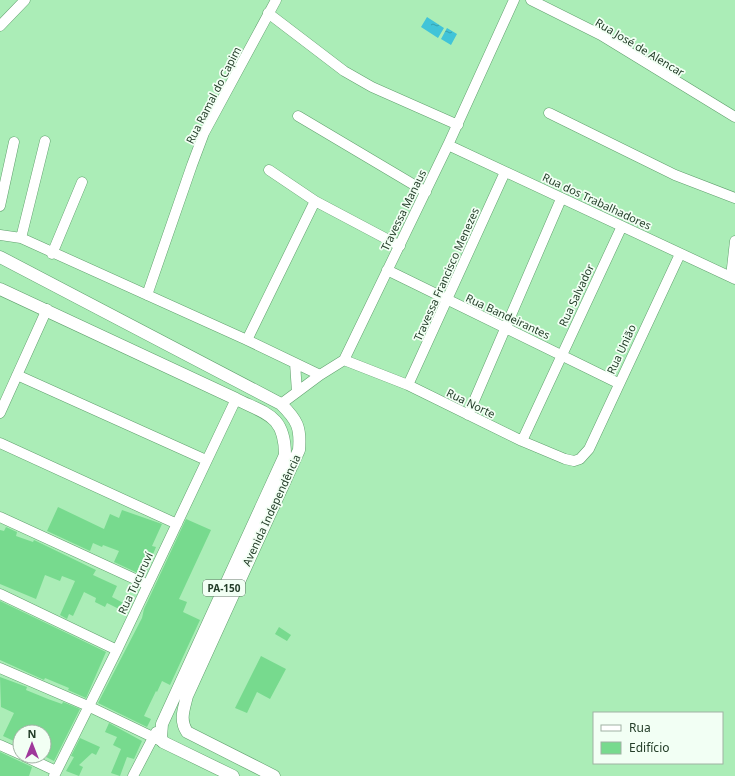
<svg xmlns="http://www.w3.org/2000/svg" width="735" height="776" viewBox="0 0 735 776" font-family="'Noto Sans',sans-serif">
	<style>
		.water { fill: url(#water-ripples) }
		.building { fill: #77da8e }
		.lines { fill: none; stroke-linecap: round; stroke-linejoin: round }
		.minor-casing { stroke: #61a06e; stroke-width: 11 }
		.major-casing { stroke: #61a06e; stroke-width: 13 }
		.minor { stroke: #fff; stroke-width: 10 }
		.major { stroke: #fff; stroke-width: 12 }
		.labels { text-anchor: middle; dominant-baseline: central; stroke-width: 3.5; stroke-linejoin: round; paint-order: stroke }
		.shield { fill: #f2fff4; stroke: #627866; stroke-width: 1 }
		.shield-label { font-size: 10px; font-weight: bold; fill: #243e29 }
		.street-label { font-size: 11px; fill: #243e29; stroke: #f2fff4 }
	</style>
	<defs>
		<pattern id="water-ripples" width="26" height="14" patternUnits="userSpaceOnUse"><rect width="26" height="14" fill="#41c4d8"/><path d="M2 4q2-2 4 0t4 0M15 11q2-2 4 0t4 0" fill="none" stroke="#36a1af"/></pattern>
	</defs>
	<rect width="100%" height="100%" fill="#abedb7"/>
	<!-- water -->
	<path class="water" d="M 427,17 L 444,28 L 438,38 L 421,27 Z
		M 447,28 L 457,34 L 451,45 L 441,39 Z"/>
	<!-- building -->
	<path class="building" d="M 58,507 L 104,529 L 110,514 L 119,518 L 122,510 L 162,524 L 152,546 L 156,547 L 144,576 L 114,562 L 119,551 L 103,545 L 102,547 L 93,543 L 90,551 L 47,531 Z
		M 186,519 L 211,530 L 179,599 L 187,602 L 183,612 L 200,620 L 170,685 L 162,681 L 157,692 L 156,691 L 144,716 L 151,719 L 147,727 L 98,703 L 142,618 L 144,609 Z
		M 6,527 L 17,532 L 16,536 L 33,542 L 34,540 L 96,570 L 93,575 L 117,586 L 112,597 L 129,606 L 125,612 L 107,603 L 105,607 L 95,602 L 96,598 L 84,592 L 73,616 L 69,614 L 67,619 L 60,615 L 75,581 L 62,576 L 60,581 L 45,575 L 36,599 L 0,584 L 0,530 L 4,531 Z
		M 0,601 L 106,652 L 86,698 L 68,690 L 69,688 L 45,678 L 44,680 L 0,660 Z
		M 279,627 L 291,635 L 287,641 L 275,634 Z
		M 261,656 L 286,669 L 270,699 L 257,692 L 247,713 L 235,708 Z
		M 0,677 L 27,687 L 26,690 L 48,699 L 62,704 L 63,702 L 80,709 L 54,761 L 44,756 L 44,732 L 20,732 L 20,747 L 15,745 L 16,742 L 3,736 L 14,713 L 1,707 Z
		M 109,723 L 142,741 L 134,759 L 127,757 L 120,776 L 111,773 L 121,749 L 113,745 L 117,737 L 105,732 Z
		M 80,738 L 100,747 L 96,755 L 92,753 L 79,765 L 83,767 L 79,776 L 66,771 L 74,757 L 71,756 Z
		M 0,752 L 32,767 L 29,776 L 0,776 Z"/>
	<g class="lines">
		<defs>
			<path id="minor" d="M 531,0 L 601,35 L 735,117
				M 268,13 L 344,71 L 372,87 L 458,125
				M 0,26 L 25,0
				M 549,113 L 675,175 L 735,198
				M 298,116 L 426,192
				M 448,145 L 735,279
				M 269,170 L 315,201 L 400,246
				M 0,206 L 14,142
				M 0,235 L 21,238 L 247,340 L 320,375
				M 21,238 L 45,141
				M 52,254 L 82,182
				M 387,270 L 618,383
				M 731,277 L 735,241
				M 147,295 L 192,165 L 204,133 L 276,0
				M 247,340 L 315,201
				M 344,360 L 408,385 L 522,441 L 565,459 L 574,461 L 580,459 L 589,449 L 680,254
				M 295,363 L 297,392
				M 17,375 L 206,460
				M 408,385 L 505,172
				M 281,404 L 320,375 L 344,360 L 448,145 L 514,0
				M 0,413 L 47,309
				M 468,415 L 561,199
				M 522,441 L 622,226
				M 0,443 L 177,524
				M 0,517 L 148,585
				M 0,594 L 117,650
				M 0,668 L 88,706 L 163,742
				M 0,745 L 20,754
				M 24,756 L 56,771
				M 54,776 L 117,650 L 236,399
				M 133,776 L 156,732"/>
			<path id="major" d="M 0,257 L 281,404 C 297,420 301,427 299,450 L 187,696 C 184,709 179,720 187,732 L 274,776
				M 0,289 L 236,399 C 266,414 285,415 285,455 L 162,724 L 161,737 L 163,742 L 233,776"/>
		</defs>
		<!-- minor casing -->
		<use href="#minor" class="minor-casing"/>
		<!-- major casing -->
		<use href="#major" class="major-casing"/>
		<!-- minor -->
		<use href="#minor" class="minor"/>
		<!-- major -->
		<use href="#major" class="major"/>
	</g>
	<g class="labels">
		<!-- shield labels -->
		<rect class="shield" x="203" y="580" width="42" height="16" rx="3"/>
		<g class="shield-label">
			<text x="224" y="588">PA-150</text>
		</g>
		<!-- street labels -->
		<g class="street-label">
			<text transform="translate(640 47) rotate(31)">Rua José de Alencar</text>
			<text transform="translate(213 95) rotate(-63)">Rua Ramal do Capim</text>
			<text transform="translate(597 201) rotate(25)">Rua dos Trabalhadores</text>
			<text transform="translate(403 210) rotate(-64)">Travessa Manaus</text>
			<text transform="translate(446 274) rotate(-66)">Travessa Francisco Menezes</text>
			<text transform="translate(576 295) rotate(-65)">Rua Salvador</text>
			<text transform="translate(508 316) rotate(25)">Rua Bandeirantes</text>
			<text transform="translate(621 349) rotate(-65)">Rua União</text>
			<text transform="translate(471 403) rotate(26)">Rua Norte</text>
			<text transform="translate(271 510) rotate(-65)">Avenida Independência</text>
			<text transform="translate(135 583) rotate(-65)">Rua Tucuruví</text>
		</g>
	</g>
	<!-- legend -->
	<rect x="593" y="712" width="130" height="52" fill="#f2fff4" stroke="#a0b2a3"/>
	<rect x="601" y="725" width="20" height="6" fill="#ffffff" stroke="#a0b2a3"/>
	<text x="629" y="732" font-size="12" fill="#243e29">Rua</text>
	<rect x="601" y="742" width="20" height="12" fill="#77da8e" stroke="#a0b2a3"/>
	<text x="629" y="752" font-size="12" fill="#243e29">Edifício</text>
	<!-- north arrow -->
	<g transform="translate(32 744)"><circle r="19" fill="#f2fff4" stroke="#a0b2a3"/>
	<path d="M0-3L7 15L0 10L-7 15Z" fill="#9f389b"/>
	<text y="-6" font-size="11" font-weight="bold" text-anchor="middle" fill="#243e29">N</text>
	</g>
</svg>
